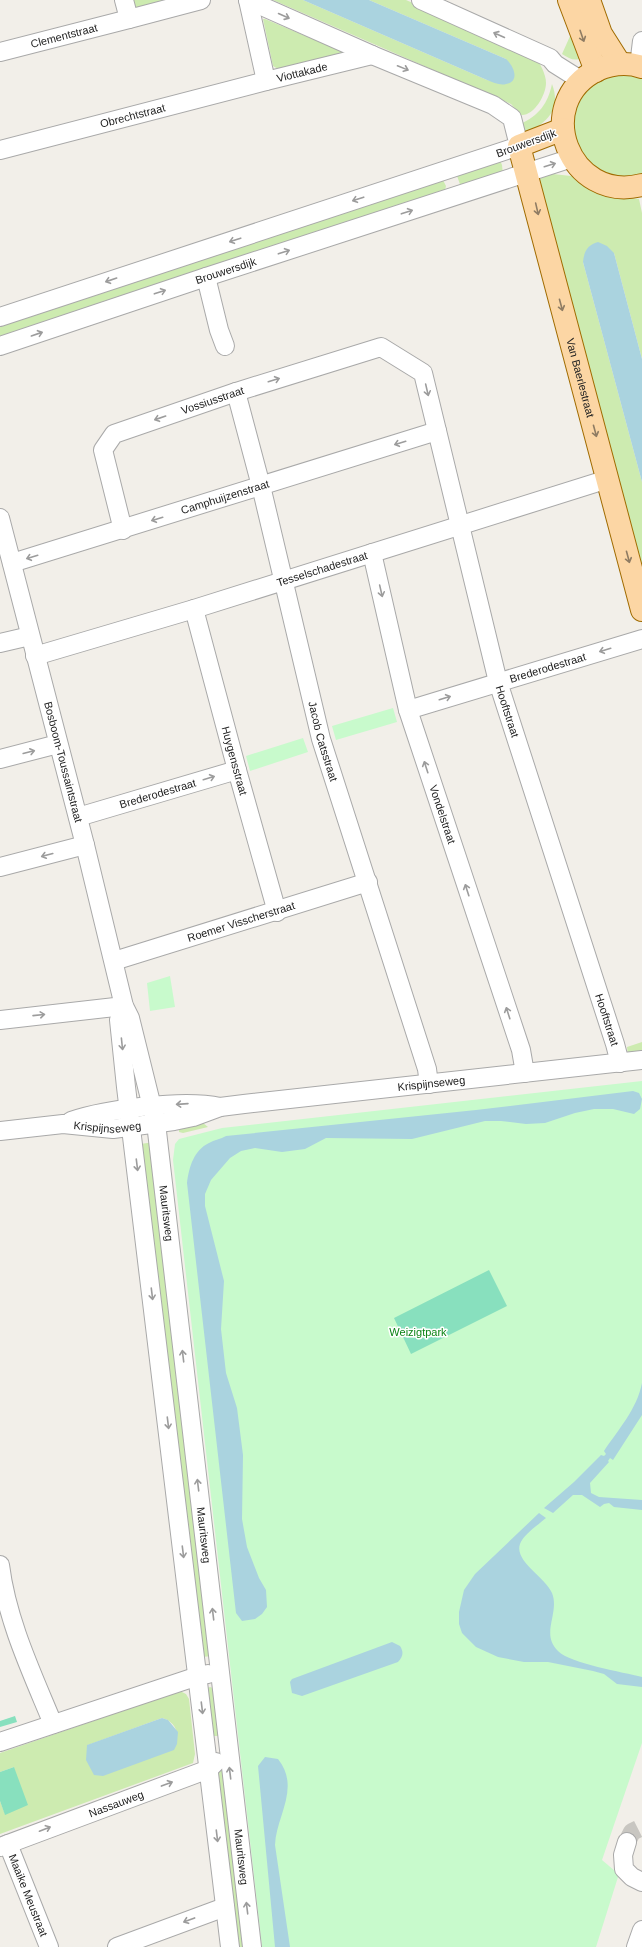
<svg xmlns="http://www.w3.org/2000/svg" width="642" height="1947" viewBox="0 0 642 1947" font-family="Helvetica,sans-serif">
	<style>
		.grass { fill: #cdebb0; fill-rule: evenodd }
		.park { fill: #c8facc }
		.pitch { fill: #88e0be }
		.water { fill: #aad3df }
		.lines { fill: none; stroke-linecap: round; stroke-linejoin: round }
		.minor-tunnel { stroke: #c8c6c1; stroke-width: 18; stroke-dasharray: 18 9; stroke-linecap: butt }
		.minor-casing { stroke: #a9a9a9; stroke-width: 20 }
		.major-casing { stroke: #a06b00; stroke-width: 24 }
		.minor { stroke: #fff; stroke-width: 18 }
		.major { stroke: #fcd6a4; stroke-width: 22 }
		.oneway { stroke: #9c9c9c }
		.oneway2 { stroke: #8f7c63 }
		.labels { text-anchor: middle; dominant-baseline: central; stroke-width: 3; stroke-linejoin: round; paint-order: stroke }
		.street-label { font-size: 11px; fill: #222; stroke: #fff }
		.park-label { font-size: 11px; fill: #0c8416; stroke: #fff }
	</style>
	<rect width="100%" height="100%" fill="#f2efe9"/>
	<!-- grass -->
	<path class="grass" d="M 132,0 L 176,0 L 134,11 Z
		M 273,0 L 303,0 L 487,80 L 506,84 L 506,59 L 369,0 L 406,0 L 536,57 C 540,64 546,74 546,83 C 546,95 534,116 521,115 L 511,104 Z
		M 263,19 L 265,19 L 346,53 L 278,69 L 273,66 Z
		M 571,34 L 585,56 C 576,62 571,60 562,54 Z
		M 624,69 L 642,72 L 642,180 L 632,182 L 590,170 L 569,126 L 585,86 Z
		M 552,84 C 562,110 546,124 524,134 L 520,124 C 539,116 548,103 552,84 Z
		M 499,158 L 502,165 L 503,175 L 462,190 L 456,173 Z
		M 553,174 L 580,177 L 616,196 L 639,199 L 642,213 L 642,359 L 614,253 L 583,262 L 642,482 L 642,579 L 539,178 Z
		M 443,180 L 446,186 L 444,194 L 0,342 L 0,322 Z
		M 642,1042 L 642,1053 L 628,1055 L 627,1047 Z
		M 203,1123 L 208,1127 L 183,1133 L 179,1132 L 179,1128 Z
		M 155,1142 L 215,1656 L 200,1657 L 140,1144 Z
		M 210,1687 L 213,1688 L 220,1736 L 212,1736 L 207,1688 Z
		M 180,1691 L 186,1694 L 189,1699 L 195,1754 L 193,1763 L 0,1834 L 0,1801 L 5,1814 L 14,1767 L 0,1772 L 0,1753 ZM 162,1718 C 171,1720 178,1728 177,1738 L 88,1745 Z
		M 220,1769 L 223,1769 L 249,1947 L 234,1947 L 217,1770 Z"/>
	<!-- park -->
	<path class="park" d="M 393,708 L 397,722 L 336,740 L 332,726 Z
		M 303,738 L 308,752 L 250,771 L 246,756 Z
		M 170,976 L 175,1007 L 150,1011 L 147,983 Z
		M 642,1081 L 642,1743 L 602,1860 L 615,1871 L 618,1877 L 596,1947 L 262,1947 L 173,1160 L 175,1144 L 179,1139 L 222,1128 Z"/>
	<!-- pitch -->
	<path class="pitch" d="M 489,1270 L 507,1306 L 411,1354 L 394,1318 Z
		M 15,1716 L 17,1722 L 0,1727 L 0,1721 Z
		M 14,1767 L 28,1805 L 5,1815 L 0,1801 L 0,1772 Z"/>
	<!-- water -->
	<path class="water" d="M 303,0 L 369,0 L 506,59 C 513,65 521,81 506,84 C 500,86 493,82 487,80 Z
		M 598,242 L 607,246 L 614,253 L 642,359 L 642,482 L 583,262 C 584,252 587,245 598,242 Z
		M 633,1091 L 639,1093 L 642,1099 L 640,1109 L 634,1114 L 613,1109 L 594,1109 L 575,1113 L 545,1123 L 526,1124 L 501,1121 L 485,1121 L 412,1139 L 326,1138 L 305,1149 L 282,1152 L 255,1148 L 241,1151 L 230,1158 L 211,1180 L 205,1194 L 205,1206 L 224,1281 L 221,1329 L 226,1373 L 237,1408 L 243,1455 L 242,1519 L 247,1547 L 259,1578 L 266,1590 L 267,1607 L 262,1614 L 255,1619 L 242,1621 L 236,1613 L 187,1183 C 189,1167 194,1150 209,1143 C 214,1140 221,1139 226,1136 L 476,1110 Z
		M 642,1383 L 642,1415 L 613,1460 L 610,1458 L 608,1461 L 609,1462 L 590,1483 L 591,1493 L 599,1497 L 642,1500 L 642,1510 L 614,1507 L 609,1503 L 604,1504 L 600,1507 L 582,1495 L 573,1495 L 553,1513 L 544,1508 L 574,1482 L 601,1455 L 604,1456 L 606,1454 L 604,1451 C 618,1430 637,1409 642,1383 Z
		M 539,1513 L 546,1518 C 538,1525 524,1534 520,1544 C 514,1561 545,1577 552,1593 C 560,1613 540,1634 558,1651 C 571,1664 623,1672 642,1677 L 642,1687 L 617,1684 L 604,1674 L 593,1671 L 548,1662 L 524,1662 L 498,1657 L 476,1647 L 462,1633 L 459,1624 L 459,1612 L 464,1590 L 475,1574 Z
		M 392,1642 L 400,1646 C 404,1652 403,1657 398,1662 L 302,1696 L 292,1693 L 290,1682 L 292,1679 Z
		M 162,1718 L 168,1720 L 178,1732 L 177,1744 L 174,1750 L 103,1776 L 94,1775 L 86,1760 L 87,1745 Z
		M 265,1757 L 278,1759 C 301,1788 276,1816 275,1845 L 290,1947 L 275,1947 L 258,1766 Z"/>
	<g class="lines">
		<!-- minor-tunnel -->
		<path class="minor-tunnel" d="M 627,1842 L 632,1832 L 642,1827"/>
		<defs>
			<g id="minor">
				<path d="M 124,0 L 129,19 L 201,0"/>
				<path id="s1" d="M 248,0 L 266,81 L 372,55"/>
				<path d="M 421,0 L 550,58 L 555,64 L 582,81"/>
				<path id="s2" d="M 0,52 L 129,19"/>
				<path d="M 639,66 L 642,41"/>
				<path id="s3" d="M 0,150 L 266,81"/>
				<path d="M 206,277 L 219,330 L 225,346"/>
				<path d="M 0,317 L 519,146 L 512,118 L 493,105 L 372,55 L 248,0"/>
				<path id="s4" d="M 0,346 L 206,277 L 572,158"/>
				<path id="s5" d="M 236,392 L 261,486 L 321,739 L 427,1069 L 429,1084"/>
				<path id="s6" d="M 0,518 L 85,845 L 124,1006 L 130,1018 L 156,1123 L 252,1947"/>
				<path id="s7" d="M 123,530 L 103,450 L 114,434 L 236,392 L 381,347 L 423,373 L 498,682 L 615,1044 L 620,1063"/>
				<path id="s8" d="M 372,553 L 408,710 L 521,1050 L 525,1073"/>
				<path id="s9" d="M 12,563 L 437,431"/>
				<path id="s10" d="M 194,609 L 237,770 L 277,912"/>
				<path d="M 0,643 L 30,636"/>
				<path id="s11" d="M 35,656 L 194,609 L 608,479"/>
				<path id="s12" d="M 408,710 L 642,639"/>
				<path d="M 0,759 L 58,744"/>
				<path id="s13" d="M 78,817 L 237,770"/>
				<path d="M 0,867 L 85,845"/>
				<path id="s14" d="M 114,961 L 368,882"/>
				<path d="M 123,1009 L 119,1020 L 126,1087 L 230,1947"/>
				<path d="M 0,1020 L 124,1006"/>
				<path d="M 71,1121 C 107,1109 183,1099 220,1107"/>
				<path id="s15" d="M 0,1131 L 63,1124 L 113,1129 L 174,1121 L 193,1117 L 220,1107 L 244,1104 L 642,1060"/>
				<path d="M 0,1565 C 7,1621 32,1673 53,1724"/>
				<path d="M 0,1742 L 198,1676 L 208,1674"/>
				<path d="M 627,1842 L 623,1855 L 624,1869 L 632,1877 L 642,1882"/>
				<path id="s16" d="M 8,1844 L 49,1947"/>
				<path id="s17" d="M 0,1847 L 209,1769 L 216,1762"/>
				<path d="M 117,1947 L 225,1907"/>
				<path d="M 636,1947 L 642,1930"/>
			</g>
			<g id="major">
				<path d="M 569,0 L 596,71"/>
				<path d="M 589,0 L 601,34 L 620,64"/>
				<path d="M 642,67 C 627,62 611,64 597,70 C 531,103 569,204 642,185"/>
				<path id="s18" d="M 563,129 L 519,146 L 642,610"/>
			</g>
		</defs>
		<!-- minor casing -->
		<use href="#minor" class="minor-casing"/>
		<!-- major casing -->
		<use href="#major" class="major-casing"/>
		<!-- minor -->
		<use href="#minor" class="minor"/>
		<!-- major -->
		<use href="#major" class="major"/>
	</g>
	<!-- one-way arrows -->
	<defs><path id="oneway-shaft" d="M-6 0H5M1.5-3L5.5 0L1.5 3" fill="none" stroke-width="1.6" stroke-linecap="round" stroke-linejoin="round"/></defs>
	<g class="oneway">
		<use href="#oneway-shaft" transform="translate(284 16) rotate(24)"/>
		<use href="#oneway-shaft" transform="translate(499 35) rotate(-156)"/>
		<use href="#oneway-shaft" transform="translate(403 68) rotate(22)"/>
		<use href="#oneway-shaft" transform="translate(550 165) rotate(-17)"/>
		<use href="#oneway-shaft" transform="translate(358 199) rotate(162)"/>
		<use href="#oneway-shaft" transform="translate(407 212) rotate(-18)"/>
		<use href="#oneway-shaft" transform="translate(235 240) rotate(162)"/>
		<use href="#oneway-shaft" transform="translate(284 252) rotate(-18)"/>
		<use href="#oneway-shaft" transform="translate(111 280) rotate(161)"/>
		<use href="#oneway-shaft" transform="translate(160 292) rotate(-18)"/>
		<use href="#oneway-shaft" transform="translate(37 334) rotate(-19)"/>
		<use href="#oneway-shaft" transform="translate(274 380) rotate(-17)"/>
		<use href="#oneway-shaft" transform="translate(427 390) rotate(77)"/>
		<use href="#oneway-shaft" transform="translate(160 418) rotate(161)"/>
		<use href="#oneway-shaft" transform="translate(400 443) rotate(163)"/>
		<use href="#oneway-shaft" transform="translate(157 519) rotate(163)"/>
		<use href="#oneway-shaft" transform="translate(32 557) rotate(163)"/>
		<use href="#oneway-shaft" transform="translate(381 591) rotate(77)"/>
		<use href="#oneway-shaft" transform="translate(605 650) rotate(163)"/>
		<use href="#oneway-shaft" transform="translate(445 698) rotate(-17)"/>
		<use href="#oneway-shaft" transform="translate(29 752) rotate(-14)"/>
		<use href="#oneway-shaft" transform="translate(426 767) rotate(-108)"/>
		<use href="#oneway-shaft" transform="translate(209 778) rotate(-17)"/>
		<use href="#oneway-shaft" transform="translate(47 855) rotate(165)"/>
		<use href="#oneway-shaft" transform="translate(467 890) rotate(-108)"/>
		<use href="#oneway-shaft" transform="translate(508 1013) rotate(-108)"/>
		<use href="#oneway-shaft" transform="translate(39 1015) rotate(-6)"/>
		<use href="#oneway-shaft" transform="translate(122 1044) rotate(84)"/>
		<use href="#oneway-shaft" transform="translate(182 1104) rotate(176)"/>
		<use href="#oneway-shaft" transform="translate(137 1165) rotate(83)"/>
		<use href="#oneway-shaft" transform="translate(152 1294) rotate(83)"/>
		<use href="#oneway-shaft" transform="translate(183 1356) rotate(-97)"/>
		<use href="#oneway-shaft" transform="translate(168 1423) rotate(83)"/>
		<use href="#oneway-shaft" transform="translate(198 1485) rotate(-97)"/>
		<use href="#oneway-shaft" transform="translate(183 1552) rotate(83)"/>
		<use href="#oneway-shaft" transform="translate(213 1614) rotate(-97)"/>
		<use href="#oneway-shaft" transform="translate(202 1708) rotate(83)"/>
		<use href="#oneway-shaft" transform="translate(230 1773) rotate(-97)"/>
		<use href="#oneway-shaft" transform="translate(167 1784) rotate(-20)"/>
		<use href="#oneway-shaft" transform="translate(45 1829) rotate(-21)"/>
		<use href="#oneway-shaft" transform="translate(217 1836) rotate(83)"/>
		<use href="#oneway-shaft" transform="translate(247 1908) rotate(-97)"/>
		<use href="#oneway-shaft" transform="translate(189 1920) rotate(160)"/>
	</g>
	<g class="oneway2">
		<use href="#oneway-shaft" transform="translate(582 36) rotate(71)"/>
		<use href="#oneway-shaft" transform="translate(537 209) rotate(77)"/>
		<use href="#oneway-shaft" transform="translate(561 305) rotate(75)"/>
		<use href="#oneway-shaft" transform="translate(595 431) rotate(75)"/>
		<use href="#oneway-shaft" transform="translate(628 557) rotate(75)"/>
	</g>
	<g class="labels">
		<!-- street labels -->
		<g class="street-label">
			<text stroke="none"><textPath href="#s2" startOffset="66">Clementstraat</textPath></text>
			<text stroke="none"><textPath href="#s1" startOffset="120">Viottakade</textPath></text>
			<text stroke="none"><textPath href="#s3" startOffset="137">Obrechtstraat</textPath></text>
			<text transform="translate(526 143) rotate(-20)">Brouwersdijk</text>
			<text stroke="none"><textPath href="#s4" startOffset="238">Brouwersdijk</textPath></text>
			<text stroke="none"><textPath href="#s18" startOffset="287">Van Baerlestraat</textPath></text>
			<text stroke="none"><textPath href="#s7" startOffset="206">Vossiusstraat</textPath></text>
			<text stroke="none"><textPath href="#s9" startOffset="223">Camphuijzenstraat</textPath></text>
			<text stroke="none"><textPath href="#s11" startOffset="300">Tesselschadestraat</textPath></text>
			<text stroke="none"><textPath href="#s12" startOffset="146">Brederodestraat</textPath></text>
			<text stroke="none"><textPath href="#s7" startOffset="781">Hooftstraat</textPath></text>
			<text stroke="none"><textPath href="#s5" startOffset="360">Jacob Catsstraat</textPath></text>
			<text stroke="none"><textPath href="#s10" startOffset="157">Huygensstraat</textPath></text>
			<text stroke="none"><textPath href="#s6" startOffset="252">Bosboom-Toussaintstraat</textPath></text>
			<text stroke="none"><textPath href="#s13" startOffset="83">Brederodestraat</textPath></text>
			<text stroke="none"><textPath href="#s8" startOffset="271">Vondelstraat</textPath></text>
			<text stroke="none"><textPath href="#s14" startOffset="133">Roemer Visscherstraat</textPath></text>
			<text stroke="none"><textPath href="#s7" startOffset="1105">Hooftstraat</textPath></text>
			<text stroke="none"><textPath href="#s15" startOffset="436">Krispijnseweg</textPath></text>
			<text stroke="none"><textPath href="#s15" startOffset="108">Krispijnseweg</textPath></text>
			<text stroke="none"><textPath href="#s6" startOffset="716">Mauritsweg</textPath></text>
			<text stroke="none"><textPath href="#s6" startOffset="1040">Mauritsweg</textPath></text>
			<text stroke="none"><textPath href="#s17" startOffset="124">Nassauweg</textPath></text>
			<text stroke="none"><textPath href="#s6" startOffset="1364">Mauritsweg</textPath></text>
			<text stroke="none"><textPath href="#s16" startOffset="55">Maaike Meustraat</textPath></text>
		</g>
		<!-- park labels -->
		<g class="park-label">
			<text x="418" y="1332">Weizigtpark</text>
		</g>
	</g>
</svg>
